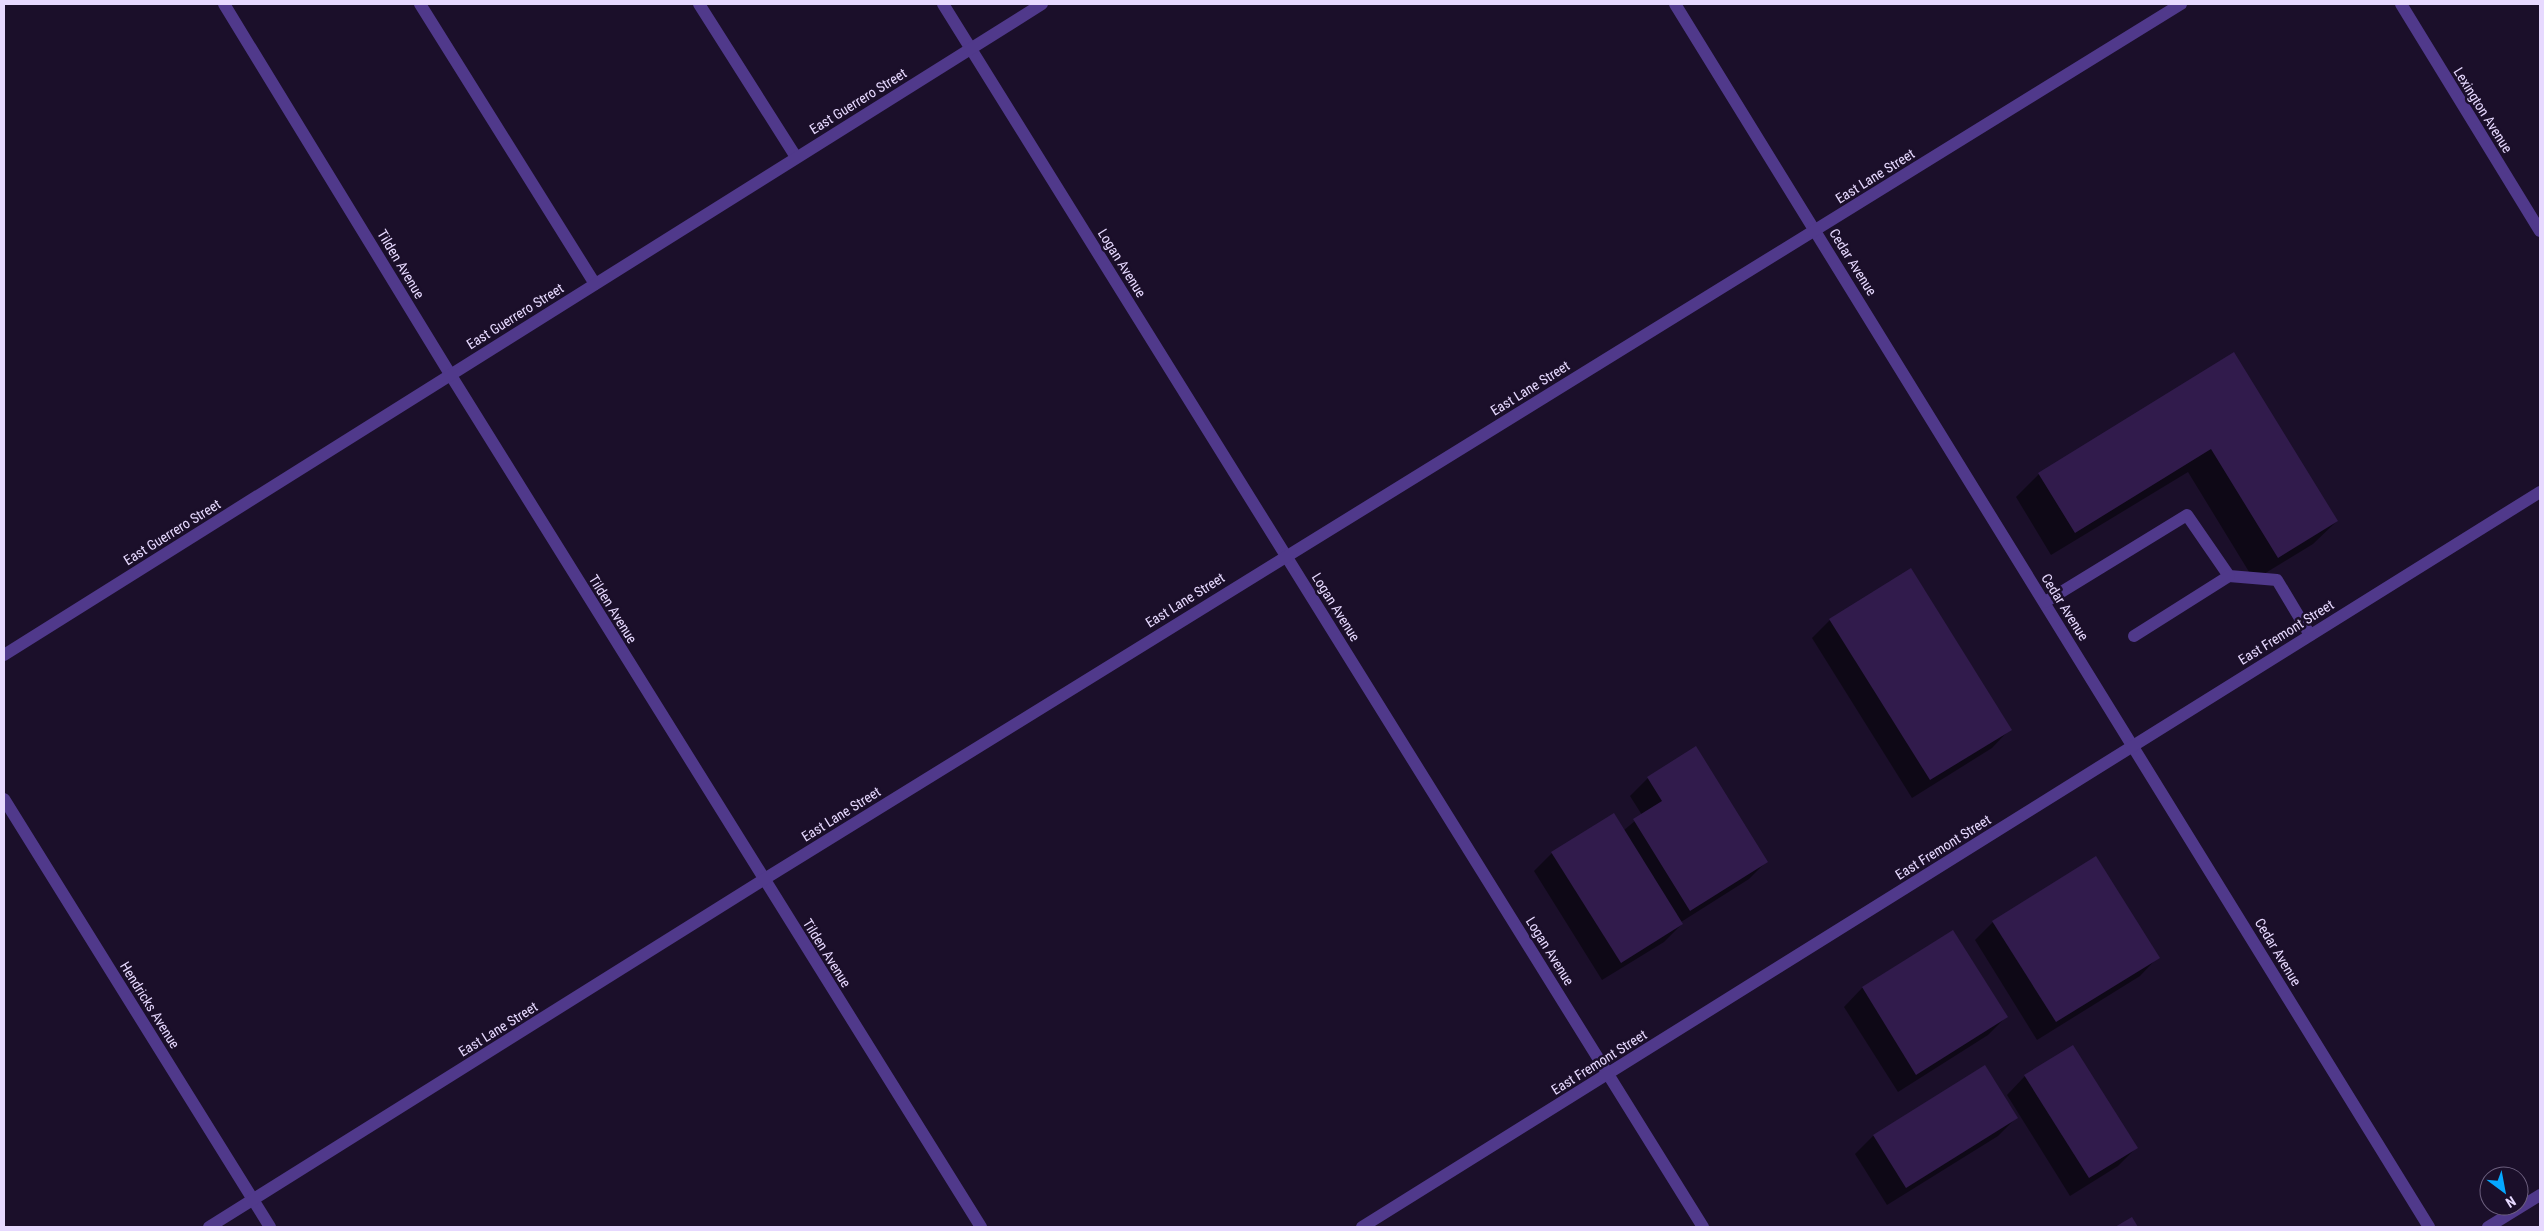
<svg xmlns="http://www.w3.org/2000/svg" width="2544" height="1231" font-family="'Roboto Condensed',sans-serif">
<rect width="100%" height="100%" fill="#1b0f2a"/>
<g fill="#0007">
<path d="M2234 354 2337 521 2313 544 2254 580 2188 472 2051 555 2016 497 2039 474Z"/>
<path d="M1830 620 2010 729 1992 748 1912 798 1812 638Z"/>
<path d="M1648 778 1767 861 1749 879 1681 922 1682 924 1664 942 1602 980 1534 871 1552 853 1623 831 1642 815 1630 796Z"/>
<path d="M1993 922 2158 957 2140 976 2037 1040 1975 940Z"/>
<path d="M1953 932 2006 1017 1988 1035 1898 1092 1844 1007 1862 988Z"/>
<path d="M1984 1067 2016 1118 1998 1136 1887 1205 1855 1154 1873 1136Z"/>
<path d="M2025 1076 2136 1148 2118 1166 2070 1196 2007 1095Z"/>
</g>
<g fill="#311b4c">
<path d="M2234 352 2338 521 2278 558 2211 449 2075 533 2038 473Z"/>
<path d="M1911 568 2012 730 1930 780 1829 619Z"/>
<path d="M1696 746 1768 862 1690 911 1633 819 1662 801 1647 777Z"/>
<path d="M1614 813 1683 924 1621 963 1551 852Z"/>
<path d="M2096 856 2160 958 2056 1022 1992 921Z"/>
<path d="M1953 930 2008 1017 1916 1075 1862 987Z"/>
<path d="M2073 1045 2138 1148 2089 1178 2024 1075Z"/>
<path d="M1985 1065 2018 1118 1906 1188 1873 1135Z"/>
<path d="M2132 1217 2138 1227H2115Z"/>
</g>
<g fill="none" stroke-linecap="round" stroke-linejoin="round">
<g stroke="#50398b" stroke-width="12">
<path d="M224 4 450 374 981 1227"/>
<path d="M420 4 595 284"/>
<path d="M699 4 796 157"/>
<path d="M943 4 1703 1227"/>
<path d="M1675 4 2429 1227"/>
<path d="M2401 4 2540 231"/>
<path d="M2045 602 2187 515 2229 576 2277 580 2310 635"/>
<path d="M2134 636 2229 576"/>
<path d="M4 655 1042 4"/>
<path d="M4 799 270 1227"/>
<path d="M209 1227 763 880 2181 4"/>
<path d="M1362 1227 2540 492"/>
<path d="M2488 1227 2540 1195"/>
</g>
</g>
<g text-anchor="middle" stroke-width="5" stroke-linejoin="round" paint-order="stroke">
<g font-size="14" fill="#e7d9ff" stroke="#1b0f2a">
<text transform="translate(858 101) rotate(-32)" y="5">East Guerrero Street</text>
<text transform="translate(2483 110) rotate(58)" y="5">Lexington Avenue</text>
<text transform="translate(1875 176) rotate(-32)" y="5">East Lane Street</text>
<text transform="translate(1853 262) rotate(58)" y="5">Cedar Avenue</text>
<text transform="translate(1122 263) rotate(58)" y="5">Logan Avenue</text>
<text transform="translate(401 264) rotate(59)" y="5">Tilden Avenue</text>
<text transform="translate(515 316) rotate(-32)" y="5">East Guerrero Street</text>
<text transform="translate(1530 388) rotate(-32)" y="5">East Lane Street</text>
<text transform="translate(172 532) rotate(-32)" y="5">East Guerrero Street</text>
<text transform="translate(1185 600) rotate(-32)" y="5">East Lane Street</text>
<text transform="translate(1336 607) rotate(58)" y="5">Logan Avenue</text>
<text transform="translate(2065 607) rotate(58)" y="5">Cedar Avenue</text>
<text transform="translate(613 609) rotate(58)" y="5">Tilden Avenue</text>
<text transform="translate(2286 632) rotate(-32)" y="5">East Fremont Street</text>
<text transform="translate(841 814) rotate(-32)" y="5">East Lane Street</text>
<text transform="translate(1943 847) rotate(-32)" y="5">East Fremont Street</text>
<text transform="translate(1550 951) rotate(58)" y="5">Logan Avenue</text>
<text transform="translate(2278 952) rotate(59)" y="5">Cedar Avenue</text>
<text transform="translate(827 953) rotate(58)" y="5">Tilden Avenue</text>
<text transform="translate(150 1005) rotate(58)" y="5">Hendricks Avenue</text>
<text transform="translate(498 1029) rotate(-32)" y="5">East Lane Street</text>
<text transform="translate(1599 1062) rotate(-32)" y="5">East Fremont Street</text>
</g>
</g>
<rect width="2544" height="1231" fill="none" stroke="#e7d9ff" stroke-width="10"/>
<g transform="translate(2504 1191) rotate(148)"><circle r="24" fill="#1b0f2a" stroke="#6d607f"/>
<path d="M0-4L9 19L0 12L-9 19Z" fill="#05a8ff"/>
<text y="-8" font-size="14" font-weight="bold" text-anchor="middle" fill="#e7d9ff">N</text>
</g>
</svg>
